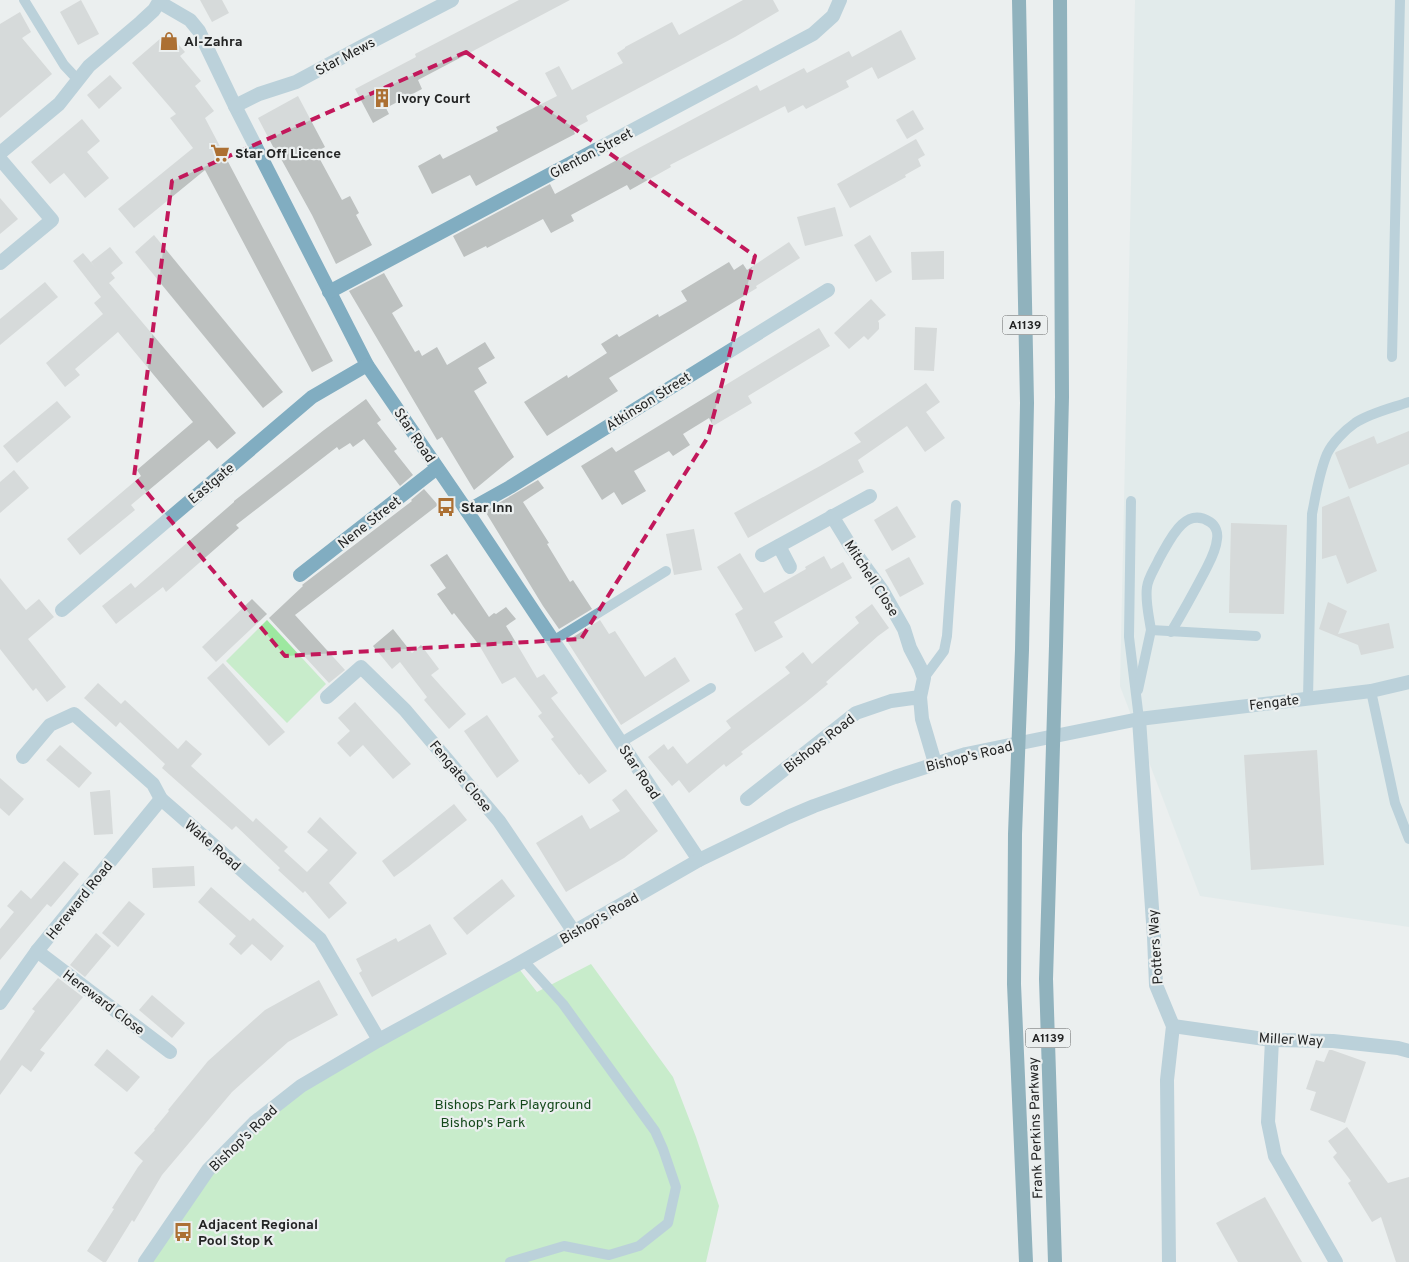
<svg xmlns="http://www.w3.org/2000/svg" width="1409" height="1262" font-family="Overpass,sans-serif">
<rect width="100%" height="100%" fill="#ebefef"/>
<path fill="#d8e6e6" d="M1135 0H1409V927L1200 896 1120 686Z"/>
<g fill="#9de8a0">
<path d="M267 620 326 684 287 723 226 661Z"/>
<path d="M591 964 673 1077 696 1137 719 1206 706 1262H145L219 1159 289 1096 516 965 537 992Z"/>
</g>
<g fill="#bdc1c0">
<path d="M81 0 99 34 78 45 60 12Z"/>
<path d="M200 0H222L229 13 212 22Z"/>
<path d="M519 0H570L418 80 422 89 386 108 389 114 373 123 355 89 416 57 415 54Z"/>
<path d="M743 0H773L779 11 735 37 586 116 588 121 573 129 575 134 491 178 476 186 470 175 432 194 418 166 440 154 443 159 498 131 496 127 557 96 545 73 559 66 572 90 623 63 617 53 625 48V47L672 22 679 35Z"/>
<path d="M20 12 31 32 22 38 52 74 0 118V24Z"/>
<path d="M901 30 916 59 878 79 872 67 846 81 849 87 806 109 803 105 788 113 785 106 670 165 671 167 630 190 627 185 571 215 574 221 551 233 543 219 487 248 486 246 464 257 453 236 550 184 555 194 635 150 757 85 760 91 804 68 807 73 849 51 852 57Z"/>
<path d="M168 32 185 52 180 56 201 81 195 86 214 111 205 118 333 361 312 372 205 170 134 228 118 209 193 148 170 118 176 114 132 63Z"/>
<path d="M110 75 122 88 99 109 87 95Z"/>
<path d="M298 96 325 147 316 152 342 200 350 196 359 213 356 215 372 245 336 264 312 215 280 157 279 158 258 118Z"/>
<path d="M913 110 924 129 907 139 896 120Z"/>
<path d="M82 119 100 141 87 152 109 178 85 198 64 173 50 184 31 162Z"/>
<path d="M916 139 925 155 918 159 921 166 905 175 906 177 850 208 837 184Z"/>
<path d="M0 198 18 219 0 234Z"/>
<path d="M835 207 843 236 805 246 797 217Z"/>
<path d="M154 235 283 392 263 408 135 252Z"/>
<path d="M870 235 892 272 876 282 854 245Z"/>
<path d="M789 242 800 258 756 286 757 288 609 378 618 391 547 436 524 402 567 375 568 378 607 353 601 344 617 334 619 337 658 314 659 317 687 301 681 291 729 262 734 270 743 264 747 270Z"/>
<path d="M110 247 123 263 111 273 115 278 109 283 236 433 217 449 209 440 131 505 135 510 80 555 67 539 141 476 137 470 193 422 118 332 75 369 80 375 65 387 46 363 103 314 94 303 101 297 73 261 83 253 96 268 91 262Z"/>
<path d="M944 251V279L912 280 911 252Z"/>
<path d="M384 273 403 306 392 313 415 352 419 350 422 356 437 347 447 365 485 342 495 358 478 368 487 383 474 391 514 457 474 490 442 437 437 440 349 291Z"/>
<path d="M45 282 58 297 0 345V319Z"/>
<path d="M871 299 886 315 878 321 879 323V329L868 340 864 336 849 349 834 333Z"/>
<path d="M915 327 937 328 934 371 914 370Z"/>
<path d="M819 328 830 346 748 396 752 403 713 426 709 418 683 434 690 445 673 456 669 451 634 471 646 491 622 505 614 492 602 500 581 466 612 447 616 452Z"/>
<path d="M926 383 940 402 926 412 945 438 925 452 907 426 858 460 864 472 748 538 734 513 820 466 861 442 854 433Z"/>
<path d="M366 399 381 420 377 423 397 449 394 451 413 475 400 486 364 439 353 447 350 443 339 450 337 447 236 525 239 528 166 592 163 587 116 624 102 606 131 583 135 588 234 502V501L324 430Z"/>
<path d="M57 401 71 417 17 463 3 446Z"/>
<path d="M1409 431V464L1349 489 1335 453 1336 452 1374 436 1377 444Z"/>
<path d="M14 470 29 488 0 513V482Z"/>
<path d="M538 480 544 488 523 502 549 543 547 544 570 582 573 580 592 609 559 629 543 606 485 511Z"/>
<path d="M424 489 438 505 295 615 345 670 329 683 269 618 303 586 302 585 412 501 411 500Z"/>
<path d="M1349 496 1377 571 1347 584 1336 555 1322 559V507Z"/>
<path d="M897 506 916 537 892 551 874 520Z"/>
<path d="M1231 523 1287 525 1284 614 1229 613Z"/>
<path d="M694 529 702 570 674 575 666 534Z"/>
<path d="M740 553 764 593 806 569 805 567 824 556 831 569 843 562 852 578 774 622 783 637 755 652 735 614 743 609 717 567Z"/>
<path d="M447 554 489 617 494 613 496 614 506 607 516 619 506 626 537 678 544 674 558 693 551 698 607 771 589 784 581 774 579 775 551 739 554 737 538 716 542 713 515 677 502 684 479 645 454 613 452 615 437 594 446 588 430 565Z"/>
<path d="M909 557 924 584 900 597 885 570Z"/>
<path d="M0 578 26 610 39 599 54 617 28 639 66 687 47 702 36 688 33 691 0 649Z"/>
<path d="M252 599 267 614 216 662 202 647Z"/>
<path d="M1328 602 1347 611 1338 634 1389 623 1394 648 1361 655 1358 645 1319 629Z"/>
<path d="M872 604 889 628 878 636 826 682 828 684 805 703 741 752 743 754 726 767 724 764 689 793 679 780 672 786 648 757 664 744 668 750 673 746 687 764 731 728 726 721 790 673 785 667 803 652 812 664 859 623 855 617Z"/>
<path d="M600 620 609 634 615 631 645 677 675 657 690 681 621 725 567 641Z"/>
<path d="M393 629 412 653 421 645 439 669 431 675 466 714 449 729 424 700 427 697 400 662 392 669 373 646Z"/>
<path d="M223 663 285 732 269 746 207 678Z"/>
<path d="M98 683 121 704 125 700 178 749 186 740 202 754 191 766 253 822 256 818 288 847 284 851 307 872 328 850 307 832 320 817 357 853 329 883 347 903 329 919 305 891 303 893 278 870 280 868 236 826 232 830 162 768 165 764 120 722 116 727 84 698Z"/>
<path d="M355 702 411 764 393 779 363 745 350 757 337 743 350 731 338 718Z"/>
<path d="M487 715 519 761 497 778 464 731Z"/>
<path d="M60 745 92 773 79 788 46 760Z"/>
<path d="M1317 750 1324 865 1251 870 1244 755Z"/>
<path d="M0 778 24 799 9 816 0 808Z"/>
<path d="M626 789 658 831 624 858 566 892 536 843 582 815 590 829 620 811 612 800Z"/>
<path d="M110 790 113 834 94 835 90 792Z"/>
<path d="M454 804 467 820 408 867 394 877 382 861Z"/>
<path d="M64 861 79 874 51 907 47 904 0 960V929L14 912 7 906 21 890 31 899Z"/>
<path d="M194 866 195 886 153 888 152 868Z"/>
<path d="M502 879 515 896 467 935 453 918Z"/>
<path d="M211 887 250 921 253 918 284 946 271 961 252 944 241 955 229 944 236 936 198 902Z"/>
<path d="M129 901 145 914 118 947 102 933Z"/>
<path d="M430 924 447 954 372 997 359 973 362 971 356 959 396 938 398 942Z"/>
<path d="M96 933 111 946 85 977 70 965Z"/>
<path d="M58 978 83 997 40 1050 45 1053 31 1072 22 1065 0 1095V1061L35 1011 32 1009Z"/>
<path d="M319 980 338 1015 288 1042 232 1092 162 1175 134 1222 132 1220 106 1262H103L87 1251 114 1209 112 1208 138 1167 143 1161 134 1153 155 1130 154 1129 169 1111 168 1110 208 1061 265 1010Z"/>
<path d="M152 995 185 1023 172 1038 139 1010Z"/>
<path d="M107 1049 140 1077 127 1092 94 1065Z"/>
<path d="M1329 1050H1332L1366 1062 1345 1123 1310 1110 1316 1092 1306 1089 1316 1060 1324 1062Z"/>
<path d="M1347 1127 1388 1183 1409 1177V1262H1396L1381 1217 1372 1222 1348 1183 1351 1181 1333 1157 1337 1153 1328 1141Z"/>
<path d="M1265 1197 1302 1262H1238L1216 1223Z"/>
</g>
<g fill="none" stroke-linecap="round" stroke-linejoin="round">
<g stroke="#81adc1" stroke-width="10">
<path d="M24 0 64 65 78 80"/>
<path d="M1392 357 1400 0"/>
<path d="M1131 501 1129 637 1139 719"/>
<path d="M1151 630C1149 616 1145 601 1147 587 1148 578 1155 568 1159 559 1169 542 1184 505 1210 522 1216 526 1218 533 1217 539 1216 551 1210 561 1205 571 1194 592 1183 612 1171 632"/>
<path d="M553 641 666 571"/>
<path d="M924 678 944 651 947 636 956 505"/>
<path d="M1138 690 1151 630 1256 636"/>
<path d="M1371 691 1395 803 1409 839"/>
<path d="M1308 698 1312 514C1316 494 1319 473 1327 454 1332 443 1345 430 1355 423 1370 413 1392 408 1409 402"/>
<path d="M620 743 711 688"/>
<path d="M510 1262 564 1246 609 1255 639 1246 668 1223 676 1187 663 1149 655 1131 563 1004 524 961"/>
</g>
<g stroke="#81adc1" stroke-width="14">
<path d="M159 2 190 20 199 31 235 106 367 365 467 511 699 860"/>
<path d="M235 106 259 94 296 82 363 46 452 0"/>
<path d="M0 153 59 104 89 66 141 22 154 10 160 0"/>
<path d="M0 159 52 220 0 263"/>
<path d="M329 292 813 34 833 16 840 0"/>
<path d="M467 511 510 487 828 290"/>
<path d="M832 516 851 547 882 590 904 629 910 648 920 667 924 678 920 697"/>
<path d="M779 546 790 567"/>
<path d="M762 555 870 496"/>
<path d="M300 575 437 468"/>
<path d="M62 610 312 397 367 365"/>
<path d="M327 697 361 667 405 710 499 821 574 932"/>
<path d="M1139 719 1154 937 1156 985 1173 1026 1167 1080 1169 1262"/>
<path d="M23 757 50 725 74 714 153 784 161 799 176 812 320 939 379 1040"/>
<path d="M747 799 856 713 891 701 920 697 922 719 935 763"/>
<path d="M37 951 170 1052"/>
<path d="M0 1003 37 951 161 799"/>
<path d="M1173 1026 1272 1040 1333 1041 1398 1048 1409 1051"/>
<path d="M1272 1040 1268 1122 1275 1156 1336 1262"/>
</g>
<path stroke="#81adc1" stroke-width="14" d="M145 1262 208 1170 255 1122 301 1086 379 1040 516 965 699 860 788 817 814 806 895 777 966 754 1139 719 1371 691 1409 682"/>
<g stroke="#226882" stroke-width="14">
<path d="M1019 0 1027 403 1022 650 1015 834 1014 984 1026 1262"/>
<path d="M1055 1262 1046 979 1056 646 1062 397 1060 0"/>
</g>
</g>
<path d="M0 0H1409V1262H0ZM466 52 755 256 708 437 581 639 285 656 134 477 172 181Z" fill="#ebefef" fill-opacity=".55" fill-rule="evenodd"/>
<path fill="none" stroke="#c2185b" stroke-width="4" stroke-dasharray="10 6" stroke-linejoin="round" d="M466 52 755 256 708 437 581 639 285 656 134 477 172 181Z"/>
<defs>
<g id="shop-bare" transform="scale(1.5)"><path d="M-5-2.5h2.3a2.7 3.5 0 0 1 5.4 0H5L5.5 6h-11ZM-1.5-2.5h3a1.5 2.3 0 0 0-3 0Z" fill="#ac7033" stroke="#ebefef" stroke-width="2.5" paint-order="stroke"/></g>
<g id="building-bare" transform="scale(1.5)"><path d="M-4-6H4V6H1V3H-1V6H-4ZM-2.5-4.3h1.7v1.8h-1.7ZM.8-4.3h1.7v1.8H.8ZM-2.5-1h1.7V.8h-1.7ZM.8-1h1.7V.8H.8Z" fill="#ac7033" stroke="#ebefef" stroke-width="2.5" paint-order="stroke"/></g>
<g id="supermarket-bare" transform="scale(1.5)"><path d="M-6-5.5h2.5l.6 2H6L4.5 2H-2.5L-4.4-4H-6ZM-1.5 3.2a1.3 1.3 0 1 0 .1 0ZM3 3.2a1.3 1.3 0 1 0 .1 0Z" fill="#ac7033" stroke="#ebefef" stroke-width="2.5" paint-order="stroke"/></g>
<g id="bus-bare" transform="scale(1.5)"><path d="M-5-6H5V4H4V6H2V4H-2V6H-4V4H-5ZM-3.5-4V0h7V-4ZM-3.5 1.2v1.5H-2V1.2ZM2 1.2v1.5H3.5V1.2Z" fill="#ac7033" stroke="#ebefef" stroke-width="2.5" paint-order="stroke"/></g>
</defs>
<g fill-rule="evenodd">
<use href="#shop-bare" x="169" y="41"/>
<use href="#building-bare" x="382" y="98"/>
<use href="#supermarket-bare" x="220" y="153"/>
<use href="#bus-bare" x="446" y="507"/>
<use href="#bus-bare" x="183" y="1232"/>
</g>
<g text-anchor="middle" stroke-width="4.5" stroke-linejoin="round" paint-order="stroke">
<g fill="#ebefef" stroke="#5f6161" stroke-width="1">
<rect x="1002.5" y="315.5" width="45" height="19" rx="4"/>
<rect x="1025.5" y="1028.5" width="45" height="19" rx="4"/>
</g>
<g font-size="12" font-weight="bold" fill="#232424">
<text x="1025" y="329">A1139</text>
<text x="1048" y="1042">A1139</text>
</g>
<g font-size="14" font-weight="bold" fill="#232424" stroke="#ebefef" text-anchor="start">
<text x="184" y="46">Al-Zahra</text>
<text x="397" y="103">Ivory Court</text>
<text x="235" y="158">Star Off Licence</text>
<text x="461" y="512">Star Inn</text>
<text x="198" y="1229">Adjacent Regional<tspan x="198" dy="16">Pool Stop K</tspan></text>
</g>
<g font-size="14" fill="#232424" stroke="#ebefef">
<text transform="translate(345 56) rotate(-28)" y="5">Star Mews</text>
<text transform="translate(591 153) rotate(-28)" y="5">Glenton Street</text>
<text transform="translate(648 401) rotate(-32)" y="5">Atkinson Street</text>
<text transform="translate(415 435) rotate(56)" y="5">Star Road</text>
<text transform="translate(211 483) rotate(-40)" y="5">Eastgate</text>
<text transform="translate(369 522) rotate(-38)" y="5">Nene Street</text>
<text transform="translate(872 578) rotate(57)" y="5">Mitchell Close</text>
<text transform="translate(1274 702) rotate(-7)" y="5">Fengate</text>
<text transform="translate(819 743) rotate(-38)" y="5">Bishops Road</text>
<text transform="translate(969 756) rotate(-14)" y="5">Bishop's Road</text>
<text transform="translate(640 772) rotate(56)" y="5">Star Road</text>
<text transform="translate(461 776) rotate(50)" y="5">Fengate Close</text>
<text transform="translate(213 845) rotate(41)" y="5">Wake Road</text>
<text transform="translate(79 900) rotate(-51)" y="5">Hereward Road</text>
<text transform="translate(599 918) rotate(-30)" y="5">Bishop's Road</text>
<text transform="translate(1155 947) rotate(-94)" y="5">Potters Way</text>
<text transform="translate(104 1002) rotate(37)" y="5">Hereward Close</text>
<text transform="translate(1291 1039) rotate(3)" y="5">Miller Way</text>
<text transform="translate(1035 1128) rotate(-92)" y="5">Frank Perkins Parkway</text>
<text transform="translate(243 1138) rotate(-44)" y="5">Bishop's Road</text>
</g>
<g font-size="14" fill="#14481a" stroke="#ebefef">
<text x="513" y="1109">Bishops Park Playground</text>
<text x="483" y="1127">Bishop's Park</text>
</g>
</g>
</svg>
